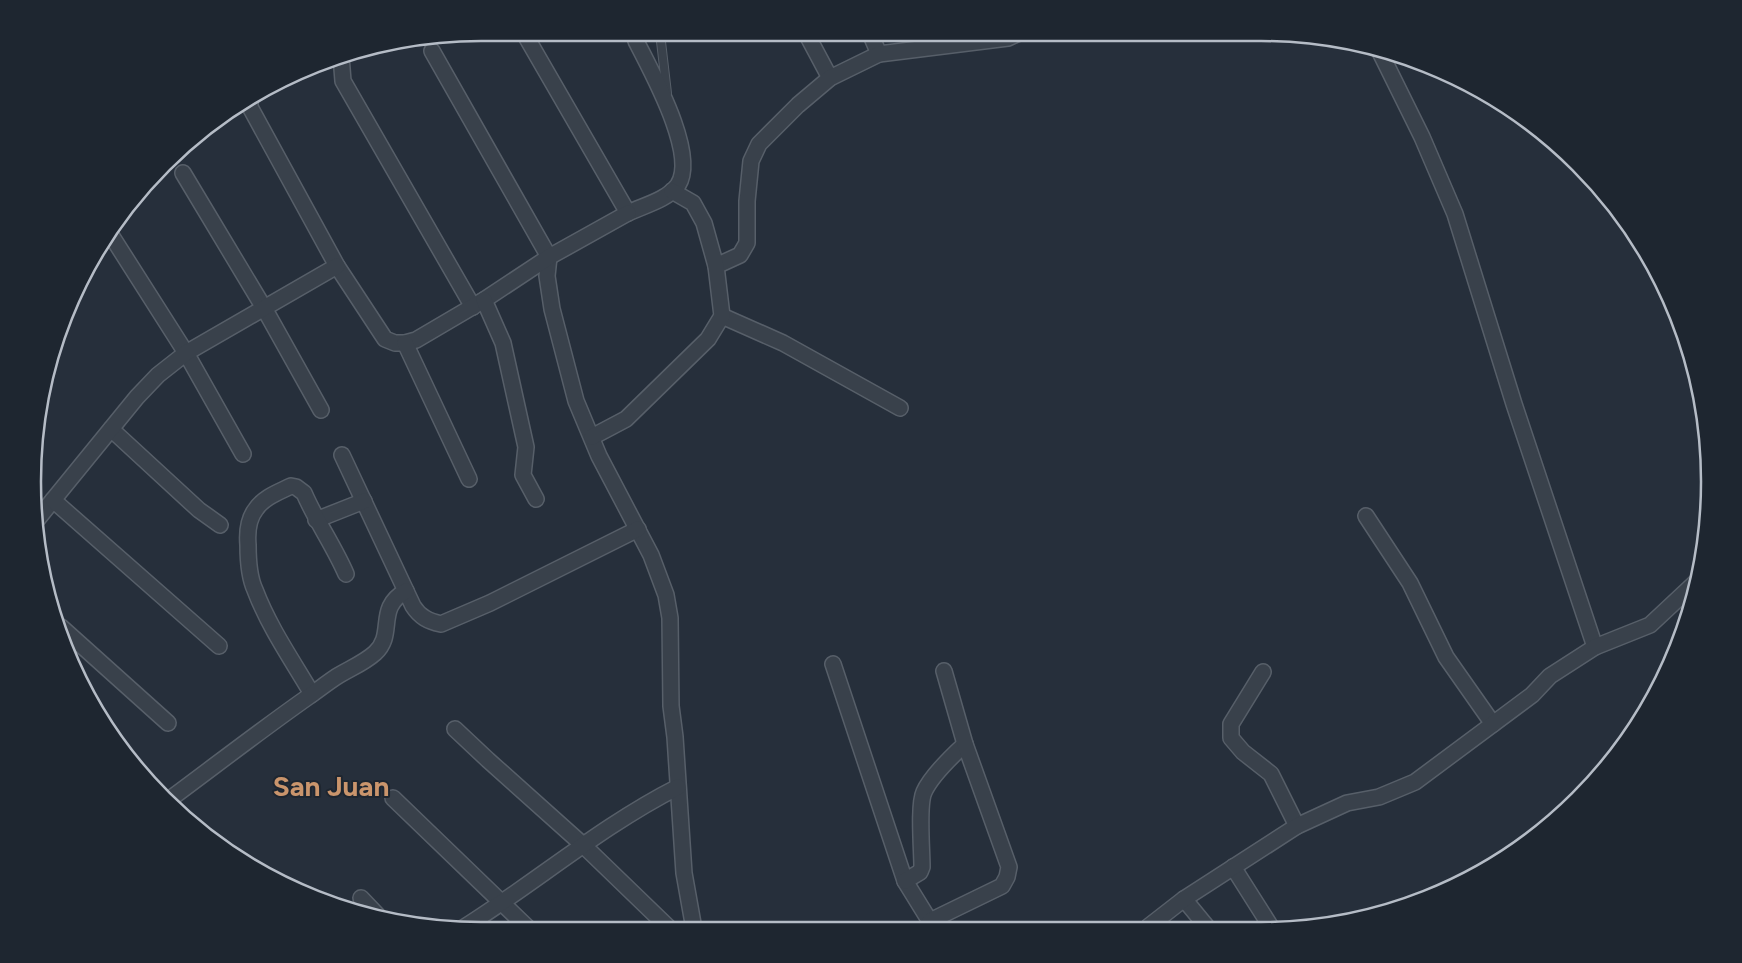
<svg xmlns="http://www.w3.org/2000/svg" width="1742" height="963" font-family="Figtree,sans-serif">
<rect width="100%" height="100%" fill="#262f3b"/>
<g fill="none" stroke-linecap="round" stroke-linejoin="round">
<g stroke="#575f69" stroke-width="10">
<path id="service" d="M660 33 667 93"/>
</g>
<g stroke="#575f69" stroke-width="18">
<g id="minor">
<path d="M524 33 628 213C645 205 667 200 678 185 698 154 651 71 636 41"/>
<path d="M806 33 830 78"/>
<path d="M870 33 879 54"/>
<path d="M1379 50 1422 137 1455 214 1514 404 1595 647"/>
<path d="M432 51 549 257 547 276 552 309 576 401 599 456 651 555 666 595 670 618 671 706 675 737 684 873 694 929"/>
<path d="M341 56 343 81 473 307"/>
<path d="M250 103V107L337 266 385 339 395 343H405L416 340 484 300 549 257 628 213"/>
<path d="M183 173 264 308 321 410"/>
<path d="M109 232 186 353 243 454"/>
<path d="M716 266 740 255 747 243V201L751 161 759 144 798 105 830 78 879 54 1008 38 1019 33"/>
<path d="M484 300 503 343 526 447 523 475 536 499"/>
<path d="M722 316 783 343 900 408"/>
<path d="M405 343 469 479"/>
<path d="M111 429 199 510 220 525"/>
<path d="M592 437 626 419 708 339 722 316 716 266 704 223 693 203 672 191"/>
<path d="M342 455 413 606C420 617 428 621 441 624L490 603 638 529"/>
<path d="M1366 516 1410 583 1446 657 1493 724"/>
<path d="M316 520 364 501"/>
<path d="M36 521 53 500"/>
<path d="M61 627 168 723"/>
<path d="M219 646 53 500 137 397 158 375 186 353 337 266"/>
<path d="M833 664 905 881 934 928"/>
<path d="M1263 672 1231 724V738L1243 752 1271 774 1297 826"/>
<path d="M312 694C292 660 269 627 255 590 249 577 248 560 248 545 247 533 248 519 256 509 264 497 279 492 291 486L296 487 304 493C316 521 334 546 346 574"/>
<path d="M455 729 488 760 583 845 670 929"/>
<path d="M393 798 529 929"/>
<path d="M170 799C216 765 261 730 308 697 318 690 327 683 336 677 349 669 364 663 375 653 396 634 375 608 406 591"/>
<path d="M1233 867 1271 927"/>
<path d="M905 881 920 872 922 867C922 850 918 805 924 792 931 776 952 756 965 744"/>
<path d="M361 898 380 918"/>
<path d="M1184 899 1207 927"/>
<path d="M930 921 1002 886 1007 877 1009 867 965 744 944 671"/>
<path d="M1148 927 1184 899 1297 826 1347 803 1379 797 1415 782 1532 695 1550 676 1595 647 1650 625 1696 582"/>
<path d="M460 930C534 884 601 826 678 787"/>
</g>
</g>
<use href="#service" stroke="#39414b" stroke-width="8"/>
<use href="#minor" stroke="#39414b" stroke-width="15"/>
</g>
<g text-anchor="middle" stroke-width="4" stroke-linejoin="round" paint-order="stroke">
<g font-size="28" font-weight="bold" fill="#ca956c" stroke="#1e2630">
<text x="331" y="796">San Juan</text>
</g>
</g>
<path d="M0 0H1742V963H0ZM481 41H1261A440 440 0 0 1 1701 481V482A440 440 0 0 1 1261 922H481A440 440 0 0 1 41 482V481A440 440 0 0 1 481 41Z" fill="#1e2630" fill-rule="evenodd"/>
<path fill="none" stroke="#b5bcc6" stroke-width="2.5" d="M481 41H1261A440 440 0 0 1 1701 481V482A440 440 0 0 1 1261 922H481A440 440 0 0 1 41 482V481A440 440 0 0 1 481 41Z"/>
</svg>
